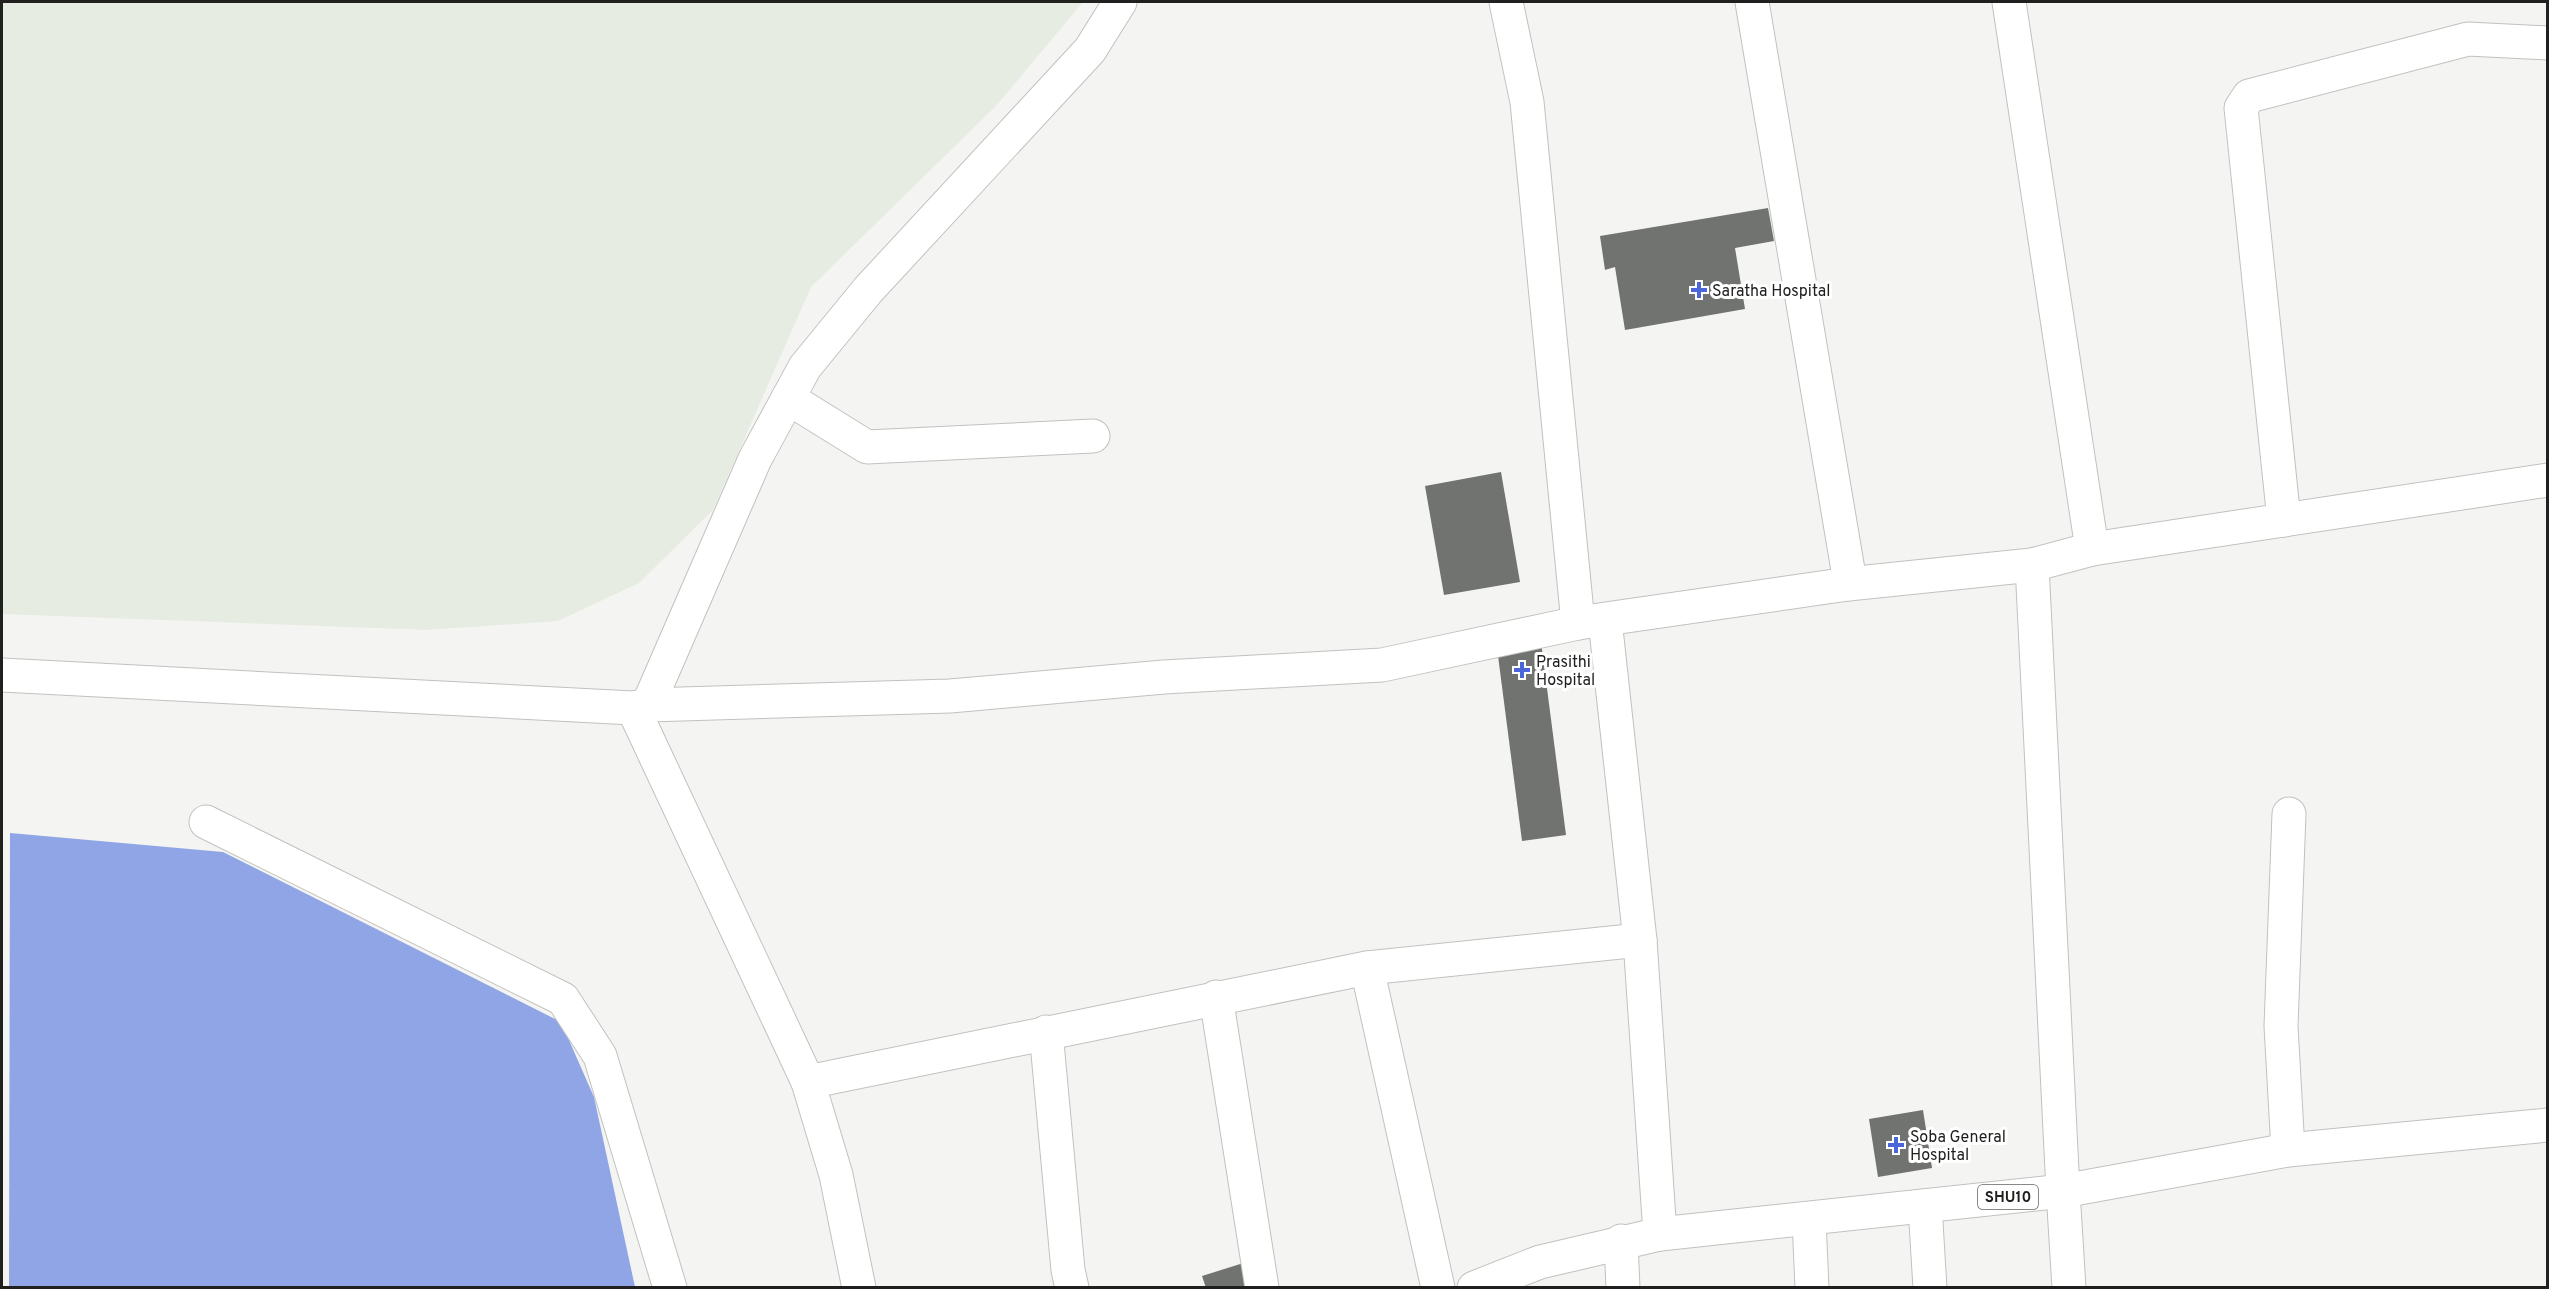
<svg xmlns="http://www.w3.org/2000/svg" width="2549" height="1289" font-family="Overpass,sans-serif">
<rect width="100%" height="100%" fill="#f4f5f2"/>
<path fill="#e7ece2" d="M2 2H1083L996 106 811 287 713 510 639 583 558 621 427 630 2 614Z"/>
<path fill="#90a5e6" d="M10 833 223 852 561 1022 594 1097 635 1287 9 1288Z"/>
<g fill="#717370">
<path d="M1768 208 1774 241 1735 248 1745 309 1625 330 1615 267 1605 270 1600 236Z"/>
<path d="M1501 472 1520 582 1444 595 1425 486Z"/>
<path d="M1541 642 1566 835 1522 841 1497 648Z"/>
<path d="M1923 1110 1932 1168 1878 1177 1869 1119Z"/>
<path d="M1253 1260 1262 1288H1206L1202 1276Z"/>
</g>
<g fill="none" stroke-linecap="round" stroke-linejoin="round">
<g stroke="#c1c2bf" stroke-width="35">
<g id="minor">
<path d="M1506 2 1527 102 1578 623"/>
<path d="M1752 2 1848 570V584"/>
<path d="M2009 2 2092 549"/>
<path d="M788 398 867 447 1093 436"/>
<path d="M2284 520 2241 108 2249 96 2468 39 2548 43"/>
<path d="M2032 565 2063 1191"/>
<path d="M1605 620 1640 940 1660 1234"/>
<path d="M648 705 755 459 805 367 868 290 1090 50 1120 2"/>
<path d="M206 822 563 999 600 1056 670 1288"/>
<path d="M1367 968 1438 1288"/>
<path d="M1216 997 1262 1288"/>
<path d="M1046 1032 1068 1270 1072 1288"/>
<path d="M808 1082 1367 968 1640 940"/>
<path d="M2288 1150 2281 1026 2289 814"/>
<path d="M1925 1206 1930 1288"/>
<path d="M1809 1219 1812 1288"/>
<path d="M1621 1241 1623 1288"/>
</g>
</g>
<g stroke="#c1c2bf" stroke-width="35">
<path id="tertiary" d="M2063 1191 2069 1288"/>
</g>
<g stroke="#c1c2bf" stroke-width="35">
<g id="secondary">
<path d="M2 675 633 708 648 705 950 696 1164 677 1382 665 1578 623 1848 584 2032 565 2092 549 2548 480"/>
<path d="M633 708 808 1082 836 1175 859 1288"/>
</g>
</g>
<g stroke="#c1c2bf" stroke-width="35">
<path id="primary" d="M1474 1288 1540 1262 1660 1234 2063 1191 2288 1150 2548 1125"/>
</g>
<use href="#minor" stroke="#fff" stroke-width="33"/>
<use href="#tertiary" stroke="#fff" stroke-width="33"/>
<use href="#secondary" stroke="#fff" stroke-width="33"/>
<use href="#primary" stroke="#fff" stroke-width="33"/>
</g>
<g fill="#4b66da" stroke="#fff" stroke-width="2">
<path d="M1696 281h6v6h6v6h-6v6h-6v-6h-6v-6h6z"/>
<path d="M1519 661h6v6h6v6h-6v6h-6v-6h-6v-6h6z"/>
<path d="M1893 1136h6v6h6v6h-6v6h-6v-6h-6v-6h6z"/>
</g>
<g text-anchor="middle" stroke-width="6" stroke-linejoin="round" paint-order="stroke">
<rect fill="#fff" stroke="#636362" stroke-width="1.5" x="1978" y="1185" width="60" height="24" rx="4.5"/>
<g font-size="15" font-weight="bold" fill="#20201f">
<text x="2008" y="1202">SHU10</text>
</g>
<g font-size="16" fill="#20201f" stroke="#fff" text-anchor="start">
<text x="1712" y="296">Saratha Hospital</text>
<text x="1536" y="667">Prasithi<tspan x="1536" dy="18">Hospital</tspan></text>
<text x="1910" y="1142">Soba General<tspan x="1910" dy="18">Hospital</tspan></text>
</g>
</g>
<rect width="2549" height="1289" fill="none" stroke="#20201f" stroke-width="6"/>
</svg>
